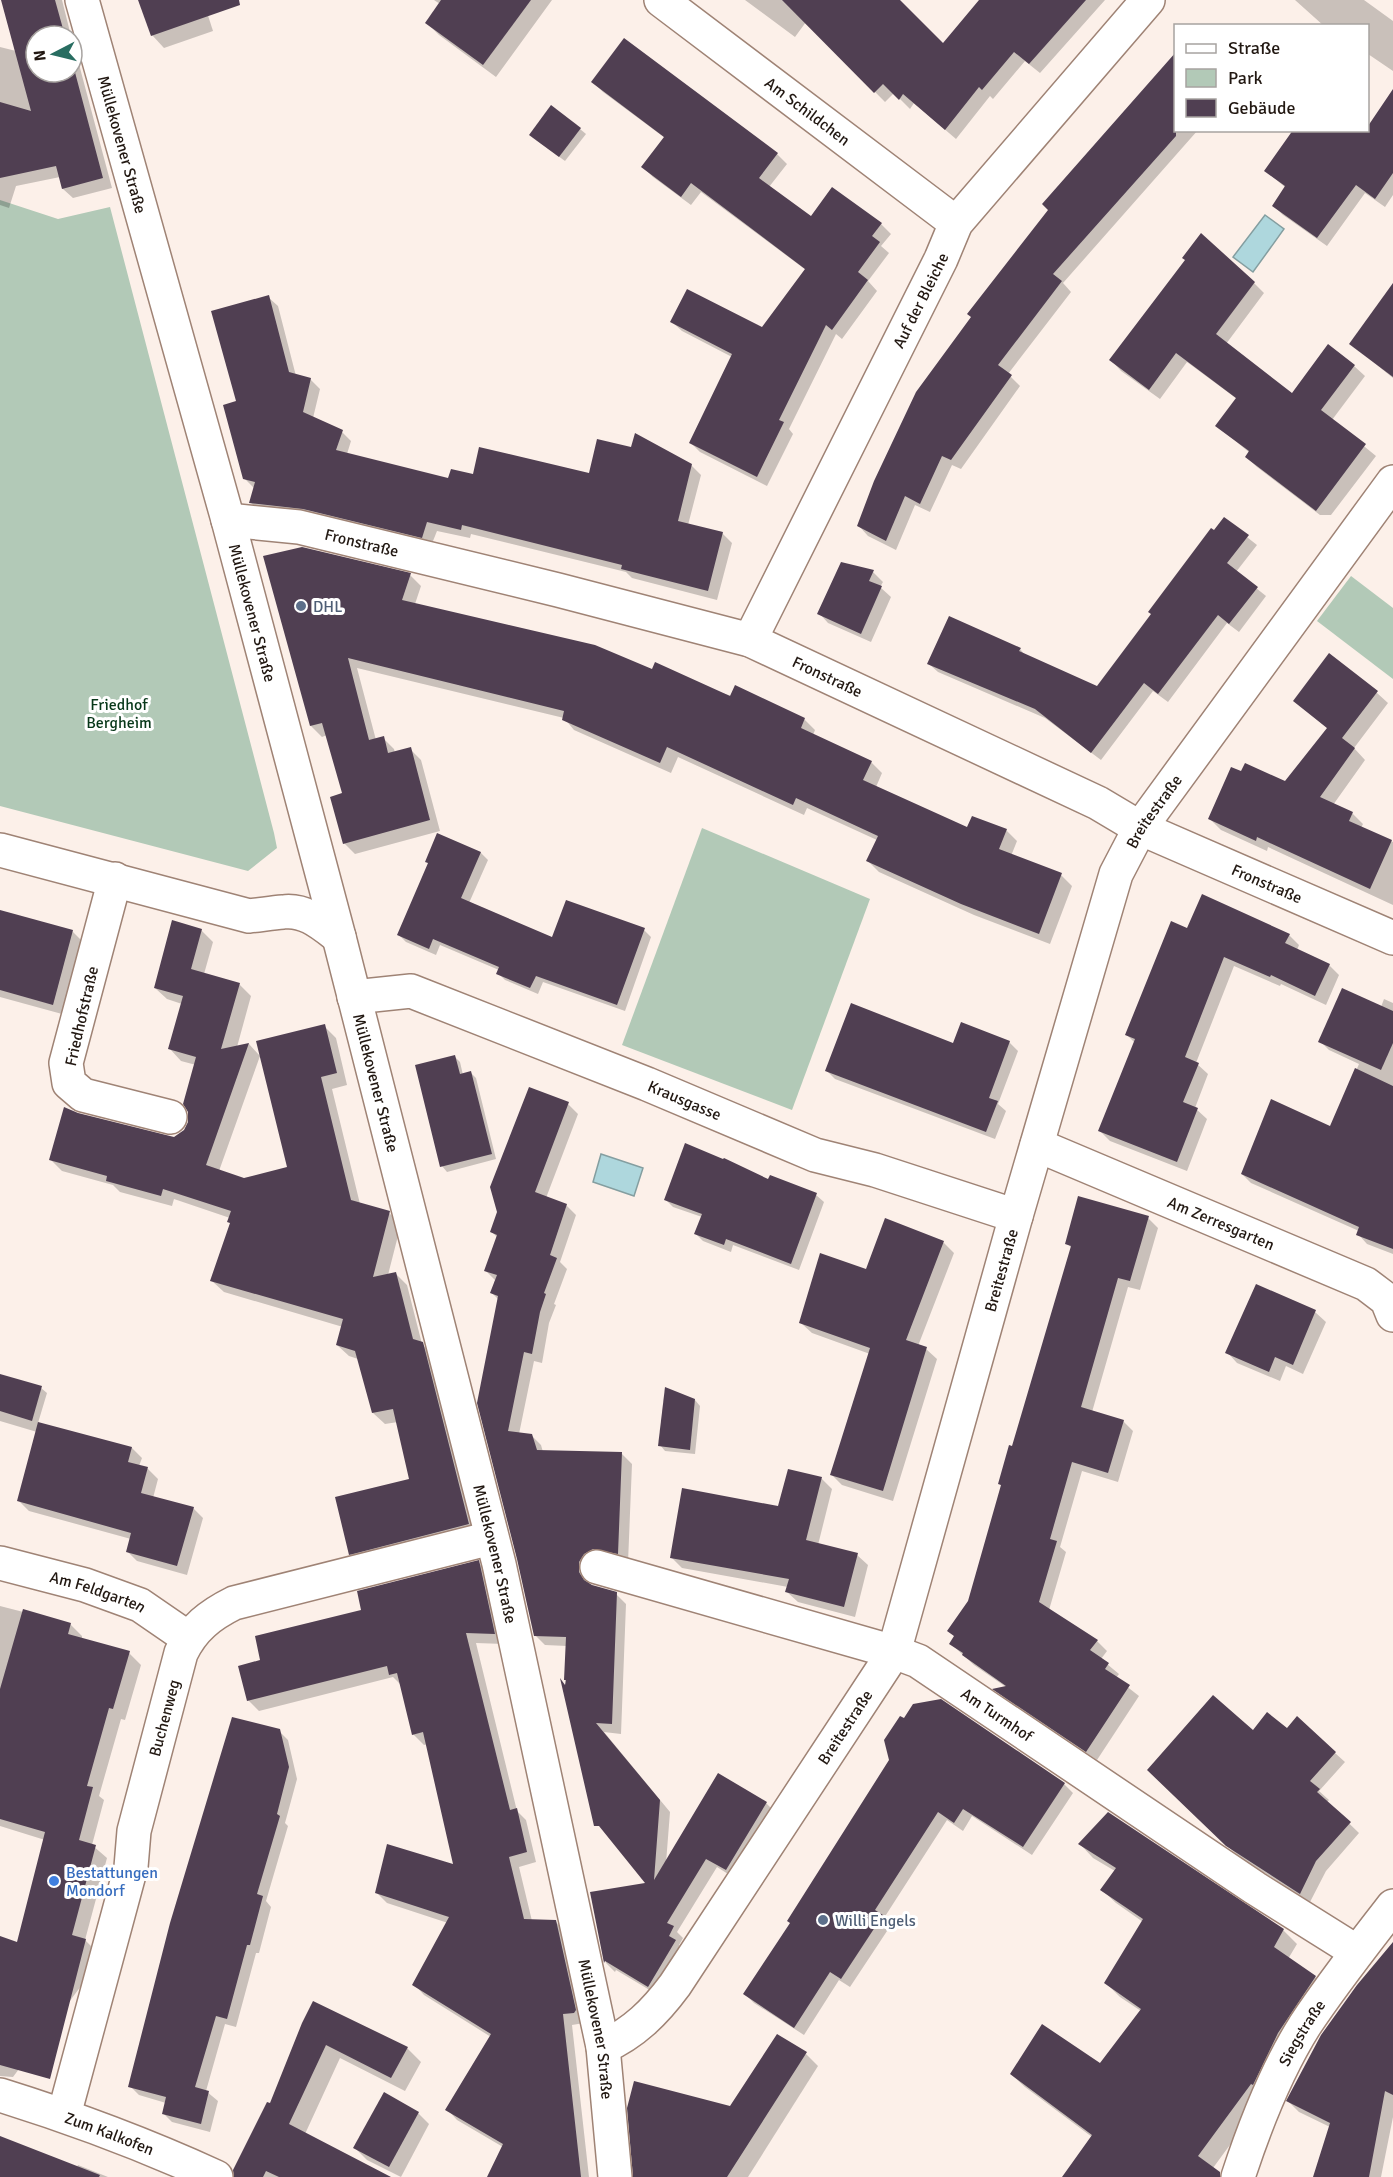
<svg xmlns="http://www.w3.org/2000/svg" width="1393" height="2177" font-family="Signika,sans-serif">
<rect width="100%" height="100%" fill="#fcf0e9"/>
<g fill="#b2c9b7">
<path d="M0 200 58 219 110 207 274 833 277 848 248 871 0 806Z"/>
<path d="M1351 576 1393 608V679L1317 621Z"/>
<path d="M702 828 870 899 792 1110 622 1045Z"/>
</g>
<g fill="#aed7dd" stroke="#849ea0" stroke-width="1.5">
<path d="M1265 215 1284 229 1253 272 1233 257Z"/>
<path d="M601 1154 643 1168 634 1196 593 1182Z"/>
</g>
<g fill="#0003">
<path d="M2 0H62L71 36H36V72H72V38L112 188 73 198 63 189 60 177 16 186 9 208 0 205V47L16 51Z"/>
<path d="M140 0H203L213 31 164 48 152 35Z"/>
<path d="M434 0H552L496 77 439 35 427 23 440 4Z"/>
<path d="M745 0H898L944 45 981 0H1105L1040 73 1025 61 993 99 990 96 956 139 914 103 910 109 894 93 885 102 806 22 795 37Z"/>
<path d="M1295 0H1364L1393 21V71L1368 54V26H1324Z"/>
<path d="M1176 54V130H1198L1063 283 1071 292 1008 374 1020 386 961 469 952 465 930 512 915 505 896 550 868 536 859 526Z"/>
<path d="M593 82 777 154 787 164 769 187 811 218 881 224 891 234 881 246 889 253 868 281 877 291 842 339 836 334 789 429 793 434 767 486 700 452 690 442 732 357 682 331 672 322 763 329 806 270 701 192 691 205 653 177 643 167 665 138 603 92Z"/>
<path d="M580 129 586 134 565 161 536 140Z"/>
<path d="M1393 151V195L1385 207 1365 193 1327 246 1283 215 1274 206 1286 188 1266 171Z"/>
<path d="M1254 283 1264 293 1226 344 1292 395 1354 366 1365 376 1332 420 1376 456 1331 515H1320L1257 467 1246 457 1250 453 1217 426 1237 399 1187 362 1160 399 1121 371 1111 360Z"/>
<path d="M268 297 278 306 296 376 310 379 320 389 313 418 342 432 351 441 347 454 450 480 474 476 590 475 691 465 701 475 688 525 722 533 732 543 717 600 632 578 626 572 471 534 470 538 437 531 431 546 260 512 251 503 254 488 244 478 238 402Z"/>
<path d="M1393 301V378L1351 344Z"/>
<path d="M1224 519 1257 545 1236 572 1266 596 1239 632 1227 623 1168 702 1153 691 1101 760 1045 718 938 672 929 664 1020 649 1025 655 1097 688Z"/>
<path d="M265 558 410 575 421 586 415 604 653 671 804 719 815 730 813 735 871 762 882 773 876 787 967 829 1006 830 1017 841 1011 856 1061 875 1072 886 1050 944 974 915 879 872 868 861 877 840 807 808 804 815 678 757 671 773 574 730 564 718 357 668 376 740 383 738 394 749 395 753 410 749 421 760 440 831 355 854 344 843V794L327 735 322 737 311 726Z"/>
<path d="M873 572 883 582 880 587 891 597 871 642 828 623 819 613Z"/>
<path d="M1329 656 1377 693 1388 703 1354 748 1365 760 1333 805 1352 813 1363 824 1361 828 1393 842V905L1268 847 1267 851 1221 830 1210 819 1286 783 1328 729 1295 701Z"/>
<path d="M438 835 481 853 488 860 469 903 553 939 644 930 651 937 625 1011 543 982 538 994 505 980 498 973 499 970 440 945 436 955 406 942 399 935 429 864Z"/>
<path d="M0 911 72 931 82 941 62 1014 0 997Z"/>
<path d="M201 930 213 942 204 974 239 984 251 996 237 1047 249 1044 260 1056 219 1171 244 1179 289 1168 324 1026 336 1038 347 1085 332 1089 360 1204 389 1213 401 1224 388 1275 396 1274 407 1285 422 1344 434 1356 480 1536 362 1566 350 1554 411 1480 398 1422 385 1424 373 1413 358 1359 349 1356 337 1345 343 1327 224 1292 212 1281 231 1224 230 1218 174 1199 172 1206 120 1192 113 1185 62 1171 50 1159 78 1115 175 1138 185 1131 189 1123 196 1065 181 1061 170 1049 182 1004 167 999 155 988Z"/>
<path d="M1188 930 1289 935 1299 945 1297 950 1329 965 1339 975 1326 1005 1281 984 1280 986 1234 966 1196 1063 1208 1074 1195 1108 1207 1119 1187 1171 1110 1141 1100 1131 1135 1043 1127 1035Z"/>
<path d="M1384 999 1393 1003V1254L1367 1244 1358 1234 1359 1231 1251 1183 1242 1174 1331 1128 1359 1064 1329 1050 1320 1041 1381 1007Z"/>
<path d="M1009 1042 1018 1051 998 1104 1006 1111 995 1139 835 1079 827 1071 954 1045Z"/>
<path d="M455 1057 460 1062 463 1075 471 1073 476 1078 496 1159 447 1172 442 1166Z"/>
<path d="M568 1104 578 1114 546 1198 566 1205 576 1215 560 1262 567 1269 554 1304 556 1305 549 1323 542 1363 534 1361 519 1434 531 1435 541 1445 543 1452 622 1454 632 1464 628 1563 588 1573 590 1586 616 1594 626 1604 621 1734 604 1732 670 1812 666 1863 766 1803 776 1813 736 1879 717 1867 677 1932 683 1938 679 1945 685 1951 658 1995 616 1970 615 1972 606 1963 592 1893 648 1884 567 1688 565 1680 567 1646 545 1645 535 1635 519 1559 479 1403 499 1300 492 1293 495 1280 485 1270 498 1238 491 1231Z"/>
<path d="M769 1181 816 1195 824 1202 799 1270 733 1245 731 1252 703 1241 696 1234 702 1217 673 1207 665 1199Z"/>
<path d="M1148 1218 1158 1228 1140 1290 1128 1287 1092 1412 1123 1421 1133 1431 1118 1482 1082 1471 1060 1547 1066 1552 1049 1610 1097 1641 1107 1651 1101 1659 1119 1674 1116 1678 1139 1696 1097 1760 1004 1698 995 1689 1006 1687 974 1665 951 1644 969 1602 1002 1487 1000 1484 1013 1448 1072 1248 1066 1243Z"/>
<path d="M886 1220 944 1243 954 1253 918 1346 926 1349 937 1359 893 1501 842 1485 832 1475 870 1354 812 1333 801 1323 866 1271Z"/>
<path d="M1256 1286 1315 1312 1326 1322 1303 1374 1286 1366 1280 1381 1237 1363 1227 1352Z"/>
<path d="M0 1376 41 1388 47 1393 38 1423 132 1448 142 1458 139 1466 148 1469 158 1479 153 1498 193 1508 203 1518 187 1575 137 1561 127 1551 131 1539 29 1511 19 1501 37 1432 0 1421Z"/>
<path d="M695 1400 700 1406 695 1454 665 1451 660 1445Z"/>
<path d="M789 1471 822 1479 832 1489 818 1545 857 1555 868 1565 855 1617 798 1602 787 1592 788 1587 682 1568 671 1557 779 1508Z"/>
<path d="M478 1562 489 1573 504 1644 476 1643 517 1811 526 1820 536 1862 519 1867 532 1921 556 1922 566 1932 584 2023 572 2025 589 2177H489L503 2147 457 2120 447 2109 491 2037 424 1995 414 1984 448 1923 387 1903 377 1893 455 1866 428 1744 424 1745 413 1734 401 1685 393 1677 259 1711 248 1700 262 1662 363 1611Z"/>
<path d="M0 1606 70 1624 82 1636V1639L129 1653 141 1665 125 1720 121 1719 99 1796 104 1800 92 1845 107 1858 85 1940 98 1953 93 1970 13 2077 0 2076V1938L18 1944 45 1840 0 1826Z"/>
<path d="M940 1700 1064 1784 1073 1793 1032 1855 972 1816 963 1831 947 1820 884 1918 891 1925 850 1987 839 1980 804 2035 754 2003 745 1994 791 1923 891 1761 904 1720Z"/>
<path d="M279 1731 288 1740 297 1779 285 1823 288 1826 266 1901 271 1907 259 1953H256L236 2027 225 2024 206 2091 218 2101 210 2132 172 2122 163 2113 166 2103 139 2095 130 2086Z"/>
<path d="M1253 1732 1335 1753 1345 1762 1319 1791 1329 1800 1327 1802 1359 1833 1326 1871 1310 1902 1237 1855 1149 1770Z"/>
<path d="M1080 1844 1283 1930 1297 1944 1288 1959 1315 1977 1329 1991 1265 2097 1213 2168 1222 2177H1064L1092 2137 1025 2087 1011 2074 1101 2066 1141 2011 1120 1997 1106 1983 1143 1922 1116 1903 1102 1890 1115 1871 1093 1858Z"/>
<path d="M1393 1944V2117L1381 2177H1315L1330 2127 1299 2112 1288 2101Z"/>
<path d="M304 2021 407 2048 421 2062 405 2091 340 2058 305 2134 380 2177H236L271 2105Z"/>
<path d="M806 2054 818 2066 748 2177H635Z"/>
<path d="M418 2113 429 2124 401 2177 367 2160 355 2148Z"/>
<path d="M78 2165 108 2177H8L77 2167Z"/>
</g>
<g fill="#503f52">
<path d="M1 0H55L65 36H36V72H72V61L103 178 62 189 56 166 0 178V102L31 111Z"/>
<path d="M138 0H239L240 5 151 36Z"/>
<path d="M441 0H531L483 65 425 23Z"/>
<path d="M782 0H900L943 43 979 0H1086L1029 64 1014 52 982 90 979 87 945 130 903 94 899 100 883 84 874 93Z"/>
<path d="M624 38 778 153 759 178 811 216 832 187 882 223 872 236 880 242 858 272 868 280 832 330 826 325 779 420 784 422 757 477 689 443 732 354 670 322 687 289 762 327 805 269 691 183 681 197 641 167 664 137 591 82Z"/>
<path d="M1176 52V136L1053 274 1062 281 998 365 1012 375 951 460 942 456 920 504 905 496 886 541 857 526 874 481 916 392 971 317 967 314 1048 210 1042 204Z"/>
<path d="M1393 89V173L1375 199 1356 185 1317 238 1272 206 1285 186 1264 171 1293 130H1368V126Z"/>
<path d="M551 105 581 128 559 157 529 135Z"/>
<path d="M1201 233 1255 282 1216 334 1292 393 1328 344 1355 365 1321 410 1366 444 1316 511 1245 457 1249 451 1215 426 1236 398 1176 353 1149 390 1109 360 1185 260 1182 258Z"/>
<path d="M1393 283V377L1349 344Z"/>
<path d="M269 295 289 372 311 378 303 412 343 430 336 450 448 478 451 469 473 474 479 447 589 473 597 439 631 447 635 433 692 464 678 521 723 532 708 591 621 569 622 565 462 525 461 530 427 522 422 538 303 509 249 503 255 482 243 479 223 405 236 401 211 311Z"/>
<path d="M1224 517 1249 535 1227 563 1258 587 1229 624 1218 615 1158 694 1144 683 1091 753 1035 709 927 664 949 616 1021 648 1019 651 1097 686 1151 614 1148 612 1211 528 1214 530Z"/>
<path d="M302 547 411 573 402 600 595 645 652 669 655 662 730 696 735 685 805 718 801 728 872 761 863 780 967 827 972 816 1007 829 999 849 1062 873 1039 934 961 904 866 861 878 836 796 798 793 805 667 747 660 763 562 720 564 711 348 658 369 740 384 736 388 753 411 747 430 820 343 844 330 797 342 793 322 723 310 726 263 556Z"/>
<path d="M841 562 874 570 869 581 882 586 861 634 817 614Z"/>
<path d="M1329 653 1378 691 1342 738 1355 748 1320 797 1353 812 1349 821 1392 840 1370 889 1257 837 1256 841 1208 819 1231 767 1241 771 1245 763 1285 781 1327 728 1293 701Z"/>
<path d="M437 833 481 852 461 898 552 937 566 900 645 928 617 1005 536 976 530 988 496 974 499 967 433 939 429 949 397 935 428 863 425 862Z"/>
<path d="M1202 894 1290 934 1285 943 1330 964 1315 996 1271 975 1270 977 1224 957 1185 1057 1199 1063 1183 1102 1198 1108 1177 1162 1098 1131 1135 1039 1125 1035 1171 921 1187 928Z"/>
<path d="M0 910 73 930 53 1005 0 990Z"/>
<path d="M172 920 202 929 191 969 240 983 221 1049 249 1043 206 1165 244 1178 287 1167 256 1041 325 1024 337 1073 321 1077 351 1200 390 1211 373 1277 396 1272 413 1339 423 1342 469 1524 349 1555 335 1497 409 1479 393 1409 372 1413 355 1351 336 1345 343 1319 210 1281 230 1223 227 1222 231 1211 163 1189 161 1196 106 1181 107 1176 49 1160 64 1107 78 1113 174 1137 184 1130 188 1122V1112L183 1104 196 1057 168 1049 183 996 154 988Z"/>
<path d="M1342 988 1393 1011V1043L1381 1070 1318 1042Z"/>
<path d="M851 1003 953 1043 961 1022 1010 1041 989 1098 998 1101 986 1132 825 1071Z"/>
<path d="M455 1055 460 1074 471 1071 492 1154 440 1167 415 1065Z"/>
<path d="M1355 1068 1393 1086V1249L1356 1235 1359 1227 1241 1174 1271 1099 1330 1126Z"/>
<path d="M529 1087 569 1102 535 1192 567 1204 550 1255 557 1258 544 1293 546 1294 540 1312 532 1354 524 1352 508 1431 532 1434 537 1450 622 1452 618 1554 593 1549 584 1554 579 1562V1572L584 1580 592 1585 617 1592 612 1724 596 1723 660 1800 654 1880 718 1773 767 1802 726 1870 706 1859 667 1923 674 1926 669 1936 676 1940 648 1987 605 1961 604 1963 590 1892 645 1883 599 1826H594L560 1678 565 1685 566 1680H564L566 1637 534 1636 517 1559 477 1403 498 1296 490 1293 497 1275 484 1271 497 1235 490 1232 497 1212 490 1187Z"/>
<path d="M685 1143 723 1159 724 1158 768 1179 770 1175 817 1193 791 1264 726 1239 724 1245 694 1234 702 1214 664 1200Z"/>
<path d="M1078 1196 1149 1216 1130 1281 1118 1278 1081 1407 1124 1420 1108 1473 1072 1462 1050 1539 1057 1541 1039 1602 1098 1640 1090 1650 1109 1663 1105 1669 1130 1685 1086 1752 992 1689 1006 1686 962 1655 963 1653 949 1644 954 1636 947 1631 968 1601 1001 1485 998 1484 1009 1445 1012 1446 1071 1246 1065 1244Z"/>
<path d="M885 1218 944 1241 906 1340 927 1347 883 1491 830 1475 870 1348 799 1323 820 1253 866 1269Z"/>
<path d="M1256 1284 1316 1310 1293 1365 1275 1357 1269 1372 1225 1353Z"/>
<path d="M0 1374 42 1386 32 1421 0 1411Z"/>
<path d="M665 1387 695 1399 690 1450 658 1446Z"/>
<path d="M38 1422 132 1447 128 1462 148 1467 141 1493 194 1507 177 1566 126 1552 131 1533 17 1501Z"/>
<path d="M788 1469 822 1477 806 1540 858 1553 844 1607 785 1592 789 1579 670 1558 682 1488 778 1506Z"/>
<path d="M479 1560 495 1634 466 1633 510 1810 517 1808 527 1852 509 1857 524 1919 556 1920 576 2010 574 2013 563 2014 581 2177H487L503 2144 445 2110 491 2034 412 1985 449 1917 375 1893 387 1844 453 1864 423 1732 412 1735 397 1673 389 1675 387 1666 247 1701 238 1666 260 1660 255 1636 361 1610 357 1591Z"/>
<path d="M23 1609 71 1623 68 1634 130 1651 113 1709 109 1708 87 1786 93 1787 79 1840 96 1845 72 1935 86 1939 50 2079 0 2065V1936L17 1942 45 1832 0 1819V1689Z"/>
<path d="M1213 1695 1253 1730 1267 1712 1287 1728 1297 1716 1336 1752 1310 1781 1320 1789 1317 1792 1351 1822 1316 1861 1300 1894 1226 1846 1147 1770Z"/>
<path d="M941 1699 1065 1783 1023 1847 963 1809 954 1823 938 1812 875 1910 883 1915 841 1979 830 1972 794 2028 743 1994 790 1923 787 1921 889 1760 884 1740 900 1716 904 1718 913 1704Z"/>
<path d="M232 1717 280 1729 289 1767 277 1814 280 1816 257 1894 263 1896 250 1945H247L227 2019 216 2016 195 2087 209 2091 201 2124 162 2114 166 2097 128 2087 170 1923Z"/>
<path d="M1108 1812 1284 1929 1274 1947 1316 1976 1278 2033 1253 2085 1251 2084 1198 2156 1220 2172V2177H1062L1092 2135 1010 2074 1042 2024 1100 2063 1141 2009 1104 1983 1143 1919 1100 1890 1116 1868 1078 1844Z"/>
<path d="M1393 1942V2095L1385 2091 1369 2177H1313L1330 2123 1286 2101 1321 2035 1357 1985Z"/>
<path d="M313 2001 408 2047 391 2078 326 2045 289 2124 391 2177H279L266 2171 263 2177H234L233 2170 267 2102 270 2103 302 2023Z"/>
<path d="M777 2034 807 2052 727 2177H633L627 2108 634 2081 730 2106Z"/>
<path d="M384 2092 419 2112 389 2167 353 2148Z"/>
<path d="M0 2136 100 2175 99 2177H0Z"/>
</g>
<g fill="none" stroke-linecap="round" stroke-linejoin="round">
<g stroke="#9f8375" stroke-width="36">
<g id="minor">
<path id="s1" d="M82 0 228 520 339 937 499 1564 603 2047 615 2177"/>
<path id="s2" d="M661 0 956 223"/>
<path id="s3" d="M228 520 299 527 558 590 750 640 1098 803 1140 828 1393 938"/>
<path id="s4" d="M750 640 941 259 956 223 1148 0"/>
<path d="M0 850 249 916C260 915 271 913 283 912 305 909 322 924 339 937"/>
<path d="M115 879 66 1063 69 1083 83 1095 170 1117"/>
<path id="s5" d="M354 997 411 991 647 1084 815 1155 875 1170 1016 1216"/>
<path id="s6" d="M1037 1145 1366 1284 1387 1300 1393 1315"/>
<path id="s7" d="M0 1563 85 1585 140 1605 188 1638"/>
<path id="s8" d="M597 1567 894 1652 918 1661 1255 1888 1357 1952"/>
<path id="s9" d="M603 2047C634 2033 655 2012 675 1985L894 1652 1016 1216 1116 874 1140 828 1393 482"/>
<path id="s10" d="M64 2115 131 1867 134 1831 181 1653C193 1628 210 1615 234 1603L491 1538"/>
<path id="s11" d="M1238 2177C1255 2125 1276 2071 1305 2025 1332 1984 1363 1945 1393 1906"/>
</g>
</g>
<g stroke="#9f8375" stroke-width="36">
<g id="tertiary">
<path id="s12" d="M0 2095C74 2118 146 2145 216 2177"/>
</g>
</g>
<use href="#minor" stroke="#fff" stroke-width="33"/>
<use href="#tertiary" stroke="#fff" stroke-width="33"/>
</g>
<g fill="#5c6f8a" stroke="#fff" stroke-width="2">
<circle cx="301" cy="606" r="6"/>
<circle cx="823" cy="1920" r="6"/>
</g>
<circle fill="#3f7fe0" stroke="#fff" stroke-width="2" cx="54" cy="1881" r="6"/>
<g text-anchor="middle" stroke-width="6" stroke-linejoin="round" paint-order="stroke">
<g font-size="16" fill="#221812" stroke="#fff">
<text dy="6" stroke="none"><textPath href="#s2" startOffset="184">Am Schildchen</textPath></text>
<text dy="6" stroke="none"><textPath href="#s1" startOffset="150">Müllekovener Straße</textPath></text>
<text dy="6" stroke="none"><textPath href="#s4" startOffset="380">Auf der Bleiche</textPath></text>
<text dy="6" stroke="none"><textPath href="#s3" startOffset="136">Fronstraße</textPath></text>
<text dy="6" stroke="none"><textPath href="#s1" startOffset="636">Müllekovener Straße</textPath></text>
<text dy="6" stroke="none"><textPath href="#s3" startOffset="622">Fronstraße</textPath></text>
<text dy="6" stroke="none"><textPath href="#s9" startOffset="1377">Breitestraße</textPath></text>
<text dy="6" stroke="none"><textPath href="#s3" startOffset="1108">Fronstraße</textPath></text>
<text transform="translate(81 1016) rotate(-77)" y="6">Friedhofstraße</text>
<text dy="6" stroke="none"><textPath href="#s1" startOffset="1122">Müllekovener Straße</textPath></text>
<text dy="6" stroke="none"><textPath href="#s5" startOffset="352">Krausgasse</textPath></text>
<text dy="6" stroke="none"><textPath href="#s6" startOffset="200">Am Zerresgarten</textPath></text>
<text dy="6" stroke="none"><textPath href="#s9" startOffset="891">Breitestraße</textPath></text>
<text dy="6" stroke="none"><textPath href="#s1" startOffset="1608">Müllekovener Straße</textPath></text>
<text dy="6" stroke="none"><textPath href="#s7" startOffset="102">Am Feldgarten</textPath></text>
<text dy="6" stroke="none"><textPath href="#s8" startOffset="430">Am Turmhof</textPath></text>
<text dy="6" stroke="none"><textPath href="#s10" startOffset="410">Buchenweg</textPath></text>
<text dy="6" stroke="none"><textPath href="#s9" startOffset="405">Breitestraße</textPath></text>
<text dy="6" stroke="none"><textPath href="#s1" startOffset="2094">Müllekovener Straße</textPath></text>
<text dy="6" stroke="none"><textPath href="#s11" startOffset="158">Siegstraße</textPath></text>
<text dy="6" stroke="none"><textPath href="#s12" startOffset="116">Zum Kalkofen</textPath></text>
</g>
<g font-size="16" fill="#4e5e75" stroke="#fff" text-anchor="start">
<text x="313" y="612">DHL</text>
<text x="835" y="1926">Willi Engels</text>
</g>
<g font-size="16" fill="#073719" stroke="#fff">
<text x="119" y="710">Friedhof<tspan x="119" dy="18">Bergheim</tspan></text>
</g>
<g font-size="16" fill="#366cbe" stroke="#fff" text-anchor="start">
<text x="66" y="1878">Bestattungen<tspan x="66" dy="18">Mondorf</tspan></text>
</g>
</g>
<rect x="1174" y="24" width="195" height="108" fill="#ffffff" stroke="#a7a3a0" stroke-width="1.5"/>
<rect x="1186" y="44" width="30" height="9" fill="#ffffff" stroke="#a7a3a0" stroke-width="1.5"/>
<text x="1228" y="54" font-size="18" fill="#221812">Straße</text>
<rect x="1186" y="69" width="30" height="18" fill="#b2c9b7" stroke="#a7a3a0" stroke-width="1.5"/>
<text x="1228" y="84" font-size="18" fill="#221812">Park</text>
<rect x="1186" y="99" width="30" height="18" fill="#503f52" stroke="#a7a3a0" stroke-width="1.5"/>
<text x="1228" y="114" font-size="18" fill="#221812">Gebäude</text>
<g transform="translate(54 54) rotate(263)"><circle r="28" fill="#ffffff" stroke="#a7a3a0" stroke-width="1.5"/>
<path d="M0-4.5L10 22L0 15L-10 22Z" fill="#286d61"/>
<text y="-9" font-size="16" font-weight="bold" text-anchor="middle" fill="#221812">N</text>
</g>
</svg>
